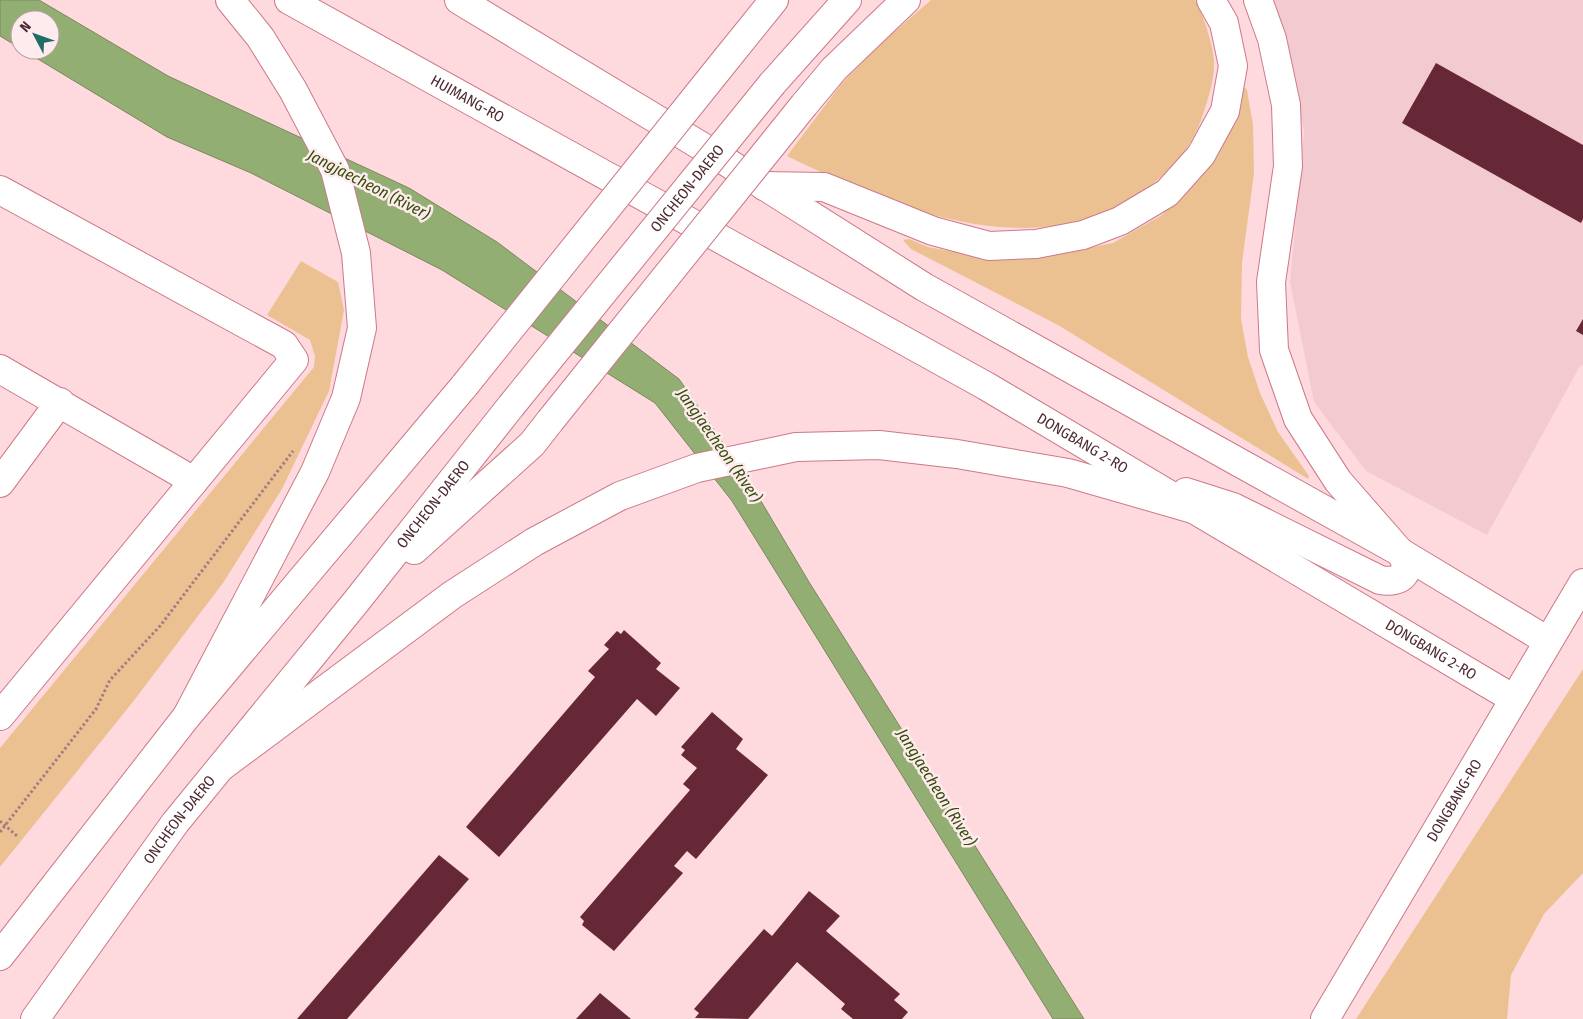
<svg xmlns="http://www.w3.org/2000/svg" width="1583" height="1019" font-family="'Fira Sans Condensed',sans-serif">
<rect width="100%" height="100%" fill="#fed9de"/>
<path fill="#f2cacf" d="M1271 0H1583V365L1580 366 1487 535 1366 471 1314 402 1290 282 1304 131Z"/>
<g fill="#ecc192">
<path d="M931 0H1195C1203 14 1213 44 1214 61 1215 80 1207 102 1201 120 1190 151 1168 174 1142 192 1134 197 1125 205 1116 209 1006 257 886 204 787 156L842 83 884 41Z"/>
<path d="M1241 84 1247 90 1253 125 1254 173 1242 263 1241 319 1248 357 1260 393 1278 432 1309 476 1308 479 1058 325 911 249 903 240 909 239 928 247 981 257 1048 256 1113 243 1162 215 1200 175 1219 150 1233 116Z"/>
<path d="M301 261 338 282 344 310 329 391 282 489 223 583 132 703 0 867V748L314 367 315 356 310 340 267 315Z"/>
<path d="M1583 669V873L1544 914 1511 975 1507 1019H1356Z"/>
</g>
<path fill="#92ae72" stroke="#7d875e" d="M0 0H39L168 76 409 188 497 242 679 379 746 476 809 582 1084 1019H1053L732 501 655 403 442 270 251 173 167 137 23 50H50V20H20V48L0 36Z"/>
<g fill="#662836">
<path d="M1436 63 1583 145V219L1581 223 1402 123Z"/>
<path d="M1583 319V335L1576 331Z"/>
<path d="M624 630 661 663 656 669 680 688 656 716 637 699 499 857 466 827 595 677 588 671 609 649 604 645 617 631 621 634Z"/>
<path d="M712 712 743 739 736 749 768 775 696 859 687 851 674 866 683 873 614 951 582 925 584 921 580 917 690 790 683 784 697 768 681 755 685 750 681 747Z"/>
<path d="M439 855 469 879 347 1019H297Z"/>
<path d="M809 891 840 916 826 931 900 994 894 1000 908 1012 902 1019H853L841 1009 845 1004 797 962 748 1019 695 1018 699 1013 694 1009 764 929 772 936Z"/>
<path d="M600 993 631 1019H576Z"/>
</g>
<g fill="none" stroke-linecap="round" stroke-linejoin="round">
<g stroke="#cc7988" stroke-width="30">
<g id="minor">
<path d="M0 190 284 345 294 360 0 716"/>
<path d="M0 369 194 481"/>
<path d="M0 483 60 402"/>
<path id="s1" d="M1325 1019 1583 583"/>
</g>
</g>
<g stroke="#cc7988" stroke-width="30">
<g id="major">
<path id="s2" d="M289 0 986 386 1514 699"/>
<path d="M459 0 711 152 924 287 1400 552 1548 641"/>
<path d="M1186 492 1233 507 1380 580C1402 584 1414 572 1400 552"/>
</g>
</g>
<g stroke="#cc7988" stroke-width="30">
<g id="highway">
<path d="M1258 0 1272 39 1286 105 1288 166 1271 282 1274 350 1298 419 1338 481 1400 552"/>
<path d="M728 57 774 0"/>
<path d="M772 84 847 0"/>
<path d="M804 105 834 69 906 0"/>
<path d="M764 186 824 187 933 231 989 246 1036 244 1083 235 1120 221 1167 193 1201 155 1225 111 1233 66 1224 23 1211 0"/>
<path d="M414 550 532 444 550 421"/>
<path d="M187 716 315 472 346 398 362 328 356 253 335 170 293 90 260 37 230 0"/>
<path d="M221 767 452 595 534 542 620 496 697 468 796 447 879 445 957 454 1068 473 1193 509"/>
<path d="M0 956 187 716 465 385"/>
<path id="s3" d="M35 1019 175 823 355 603 511 406"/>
</g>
</g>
<g stroke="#a17d83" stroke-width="3" stroke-dasharray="2.5 2.5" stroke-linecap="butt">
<path d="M0 821 17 836"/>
<path d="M0 832 96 709 110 680 160 626 293 451"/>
</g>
<use href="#minor" stroke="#fff" stroke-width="28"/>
<use href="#major" stroke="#fff" stroke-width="28"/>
<use href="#highway" stroke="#fff" stroke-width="28"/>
<g stroke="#cc7988" stroke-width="30" stroke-linecap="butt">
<g id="highway-bridge">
<path d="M465 385 728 57"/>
<path id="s4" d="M511 406 772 84"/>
<path d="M550 421 804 105"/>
</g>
</g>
<use href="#highway-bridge" stroke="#fff" stroke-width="28"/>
</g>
<g text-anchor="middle" stroke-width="5" stroke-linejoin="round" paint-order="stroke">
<g font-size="15" fill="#4d2b31" stroke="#feebee">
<text dy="5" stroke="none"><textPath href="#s2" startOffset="204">HUIMANG-RO</textPath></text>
<text dy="5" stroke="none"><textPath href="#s4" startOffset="280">ONCHEON-DAERO</textPath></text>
<text dy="5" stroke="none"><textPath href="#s2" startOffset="909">DONGBANG 2-RO</textPath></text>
<text dy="5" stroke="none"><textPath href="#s3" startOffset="651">ONCHEON-DAERO</textPath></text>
<text dy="5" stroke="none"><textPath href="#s2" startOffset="1314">DONGBANG 2-RO</textPath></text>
<text dy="5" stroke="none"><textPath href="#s1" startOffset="254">DONGBANG-RO</textPath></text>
<text dy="5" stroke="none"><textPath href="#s3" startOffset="246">ONCHEON-DAERO</textPath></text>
</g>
<g font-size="16" font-style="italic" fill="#344d09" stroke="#feebee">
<text transform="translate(369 184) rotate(27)" y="6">Jangjaecheon (River)</text>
<text transform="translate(720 445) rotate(55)" y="6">Jangjaecheon (River)</text>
<text transform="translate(937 787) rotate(58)" y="6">Jangjaecheon (River)</text>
</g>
</g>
<g transform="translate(35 35) rotate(311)"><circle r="24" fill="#feebee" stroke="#b79ea2"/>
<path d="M0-4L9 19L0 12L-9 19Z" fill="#226c68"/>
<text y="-8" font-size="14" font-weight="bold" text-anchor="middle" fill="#4d2b31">N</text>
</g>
</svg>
